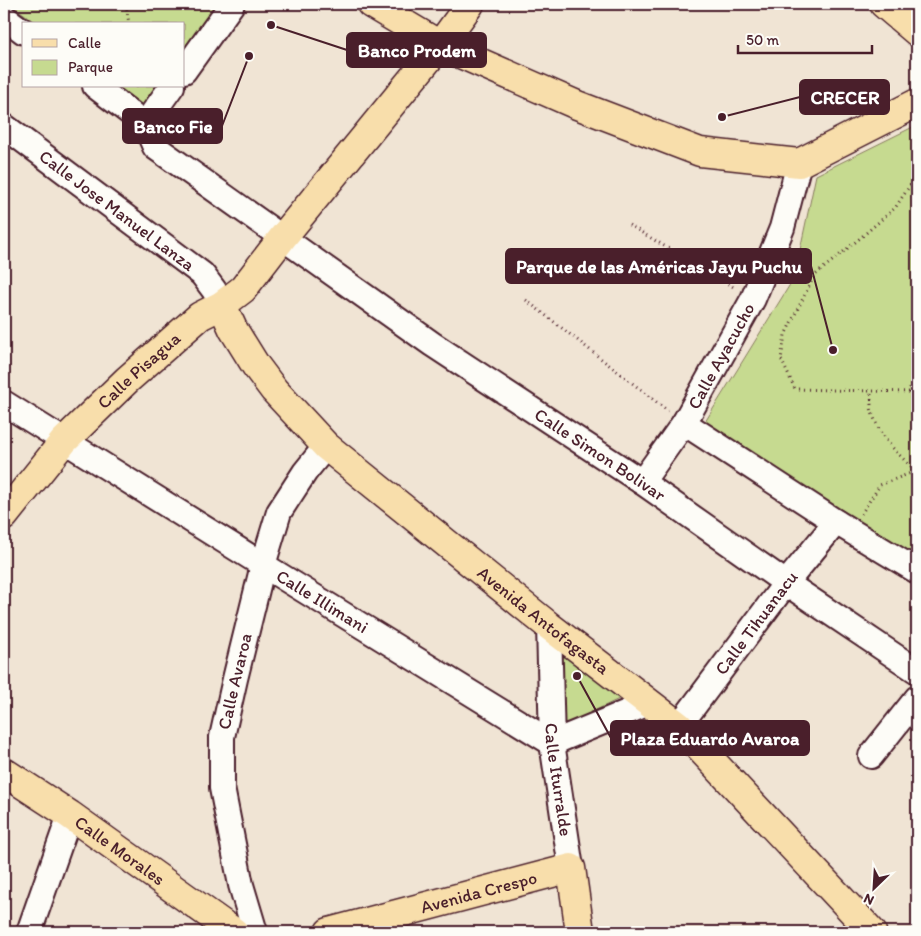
<svg xmlns="http://www.w3.org/2000/svg" width="921" height="936" font-family="Itim,sans-serif">
<rect width="100%" height="100%" fill="#f0e4d4"/>
<filter id="ink" filterUnits="userSpaceOnUse"><feTurbulence type="fractalNoise" baseFrequency=".02" numOctaves="2"/><feDisplacementMap in="SourceGraphic" scale="10" xChannelSelector="R" yChannelSelector="G"/><feConvolveMatrix kernelMatrix="1 2 1 2 8 2 1 2 1" color-interpolation-filters="sRGB"/></filter>
<g filter="url(#ink)">
<g fill="#c6da90" stroke="#887c5e">
<path d="M11 4H216L184 48V24H37Z"/>
<path d="M118 86H156L142 105Z"/>
<path d="M917 125V560L705 422 794 278 816 175Z"/>
<path d="M562 655 621 698 563 726Z"/>
</g>
<g fill="none" stroke-linecap="round" stroke-linejoin="round">
<g stroke="#4a1f2b" stroke-width="28">
<g id="minor">
<path d="M4 17 24 32"/>
<path d="M184 71 232 4"/>
<path id="s1" d="M95 86 145 124 155 147 432 344 642 482 786 583 917 671"/>
<path d="M145 124 172 86"/>
<path id="s2" d="M4 126 202 274 214 290 222 305"/>
<path id="s3" d="M4 403 263 565 552 743"/>
<path d="M684 423 836 522 917 571"/>
<path id="s4" d="M642 482 684 423 753 299 782 228 799 163"/>
<path id="s5" d="M549 626 552 743 571 868"/>
<path id="s6" d="M679 726 786 583 836 522"/>
<path d="M552 743 649 703"/>
<path d="M871 756 917 698"/>
<path d="M29 932 70 815"/>
<path id="s7" d="M255 932 241 885 222 788V737L235 679 263 565 279 512 305 472 326 446"/>
</g>
</g>
<g stroke="#4a1f2b" stroke-width="31">
<g id="major">
<path d="M371 4 440 45 577 105 700 152 799 163 917 103"/>
<path d="M884 4 917 32"/>
<path id="s8" d="M222 305 233 329 256 366 274 390 326 446 549 626 679 726 872 932"/>
<path id="s9" d="M4 516 64 441 127 380 200 316 222 305 243 289 283 237 440 45 470 4"/>
<path id="s10" d="M4 772 70 815 234 932"/>
<path id="s11" d="M329 932 571 868 580 932"/>
</g>
</g>
<g stroke="#4a1f2b" stroke-width="3" stroke-dasharray="1 4" stroke-linecap="butt">
<path d="M126 4 129 24"/>
<path d="M136 86V87"/>
<path d="M629 225 735 288"/>
<path d="M526 300 668 411"/>
<path d="M917 374C908 384 907 396 917 406"/>
<path d="M909 392 795 389 781 359 785 335 814 276 859 239 895 208 913 181 917 178"/>
<path d="M861 514 880 485 916 471C899 455 881 439 873 415 870 408 871 399 871 391"/>
</g>
<use href="#minor" stroke="#fdfcf7" stroke-width="24"/>
<use href="#major" stroke="#f8deab" stroke-width="28"/>
</g>
</g>
<g text-anchor="middle" stroke-width="4" stroke-linejoin="round" paint-order="stroke">
<g font-size="18" fill="#4a1f2b" stroke="#fdfcf7">
<text dy="6" stroke="none"><textPath href="#s2" startOffset="141">Calle Jose Manuel Lanza</textPath></text>
<text dy="6" stroke="none"><textPath href="#s4" startOffset="149">Calle Ayacucho</textPath></text>
<text dy="6" stroke="none"><textPath href="#s9" startOffset="199">Calle Pisagua</textPath></text>
<text dy="6" stroke="none"><textPath href="#s1" startOffset="629">Calle Simon Bolivar</textPath></text>
<text dy="6" stroke="none"><textPath href="#s3" startOffset="375">Calle Illimani</textPath></text>
<text dy="6" stroke="none"><textPath href="#s8" startOffset="455">Avenida Antofagasta</textPath></text>
<text dy="6" stroke="none"><textPath href="#s6" startOffset="129">Calle Tihuanacu</textPath></text>
<text dy="6" stroke="none"><textPath href="#s7" startOffset="256">Calle Avaroa</textPath></text>
<text dy="6" stroke="none"><textPath href="#s5" startOffset="154">Calle Iturralde</textPath></text>
<text dy="6" stroke="none"><textPath href="#s10" startOffset="140">Calle Morales</textPath></text>
<text dy="6" stroke="none"><textPath href="#s11" startOffset="155">Avenida Crespo</textPath></text>
</g>
</g>
<path fill="none" stroke="#4a1f2b" stroke-width="2" d="M271 25L347 50M722 117L800 97M249 56L222 126M833 350L811 266M577 676L611 738"/>
<g fill="#4a1f2b" stroke="#fdfcf7" stroke-width="2">
<circle cx="271" cy="25" r="5"/>
<circle cx="722" cy="117" r="5"/>
<circle cx="249" cy="56" r="5"/>
<circle cx="833" cy="350" r="5"/>
<circle cx="577" cy="676" r="5"/>
</g>
<g fill="#4a1f2b" stroke="#4a1f2b" stroke-width="2">
<rect x="347" y="33" width="139" height="34" rx="5"/>
<rect x="800" y="80" width="89" height="34" rx="5"/>
<rect x="123" y="109" width="99" height="34" rx="5"/>
<rect x="506" y="249" width="305" height="34" rx="5"/>
<rect x="611" y="721" width="198" height="34" rx="5"/>
</g>
<g font-size="19" text-anchor="middle" font-weight="bold" fill="#fff">
<text x="417" y="57">Banco Prodem</text>
<text x="845" y="104">CRECER</text>
<text x="173" y="133">Banco Fie</text>
<text x="659" y="273">Parque de las Américas Jayu Puchu</text>
<text x="710" y="745">Plaza Eduardo Avaroa</text>
</g>
<rect width="921" height="936" fill="none" stroke="#fdfcf7" stroke-width="20"/>
<rect x="10" y="10" width="901" height="916" fill="none" stroke="#4a1f2b" stroke-width="2" filter="url(#ink)"/>
<rect x="22" y="22" width="162" height="65" fill="#fdfcf7" stroke="#b5a4a5"/>
<rect x="32" y="39" width="25" height="8" fill="#f8deab" stroke="#b5a4a5"/>
<text x="68" y="48" font-size="15" fill="#4a1f2b">Calle</text>
<rect x="32" y="60" width="25" height="15" fill="#c6da90" stroke="#b5a4a5"/>
<text x="68" y="72" font-size="15" fill="#4a1f2b">Parque</text>
<g transform="translate(874 888) rotate(205)" stroke="#fdfcf7" stroke-width="4" paint-order="stroke">
<path d="M0-4L9 19L0 12L-9 19Z" fill="#4a1f2b"/>
<text y="-8" font-size="14" font-weight="bold" text-anchor="middle" fill="#4a1f2b">N</text>
</g>
<path d="M738 45v8h134v-8" fill="none" stroke="#4a1f2b" stroke-width="2.5"/>
<text x="746" y="45" font-size="15" fill="#4a1f2b" stroke="#fdfcf7" stroke-width="4" paint-order="stroke">50 m</text>
</svg>
